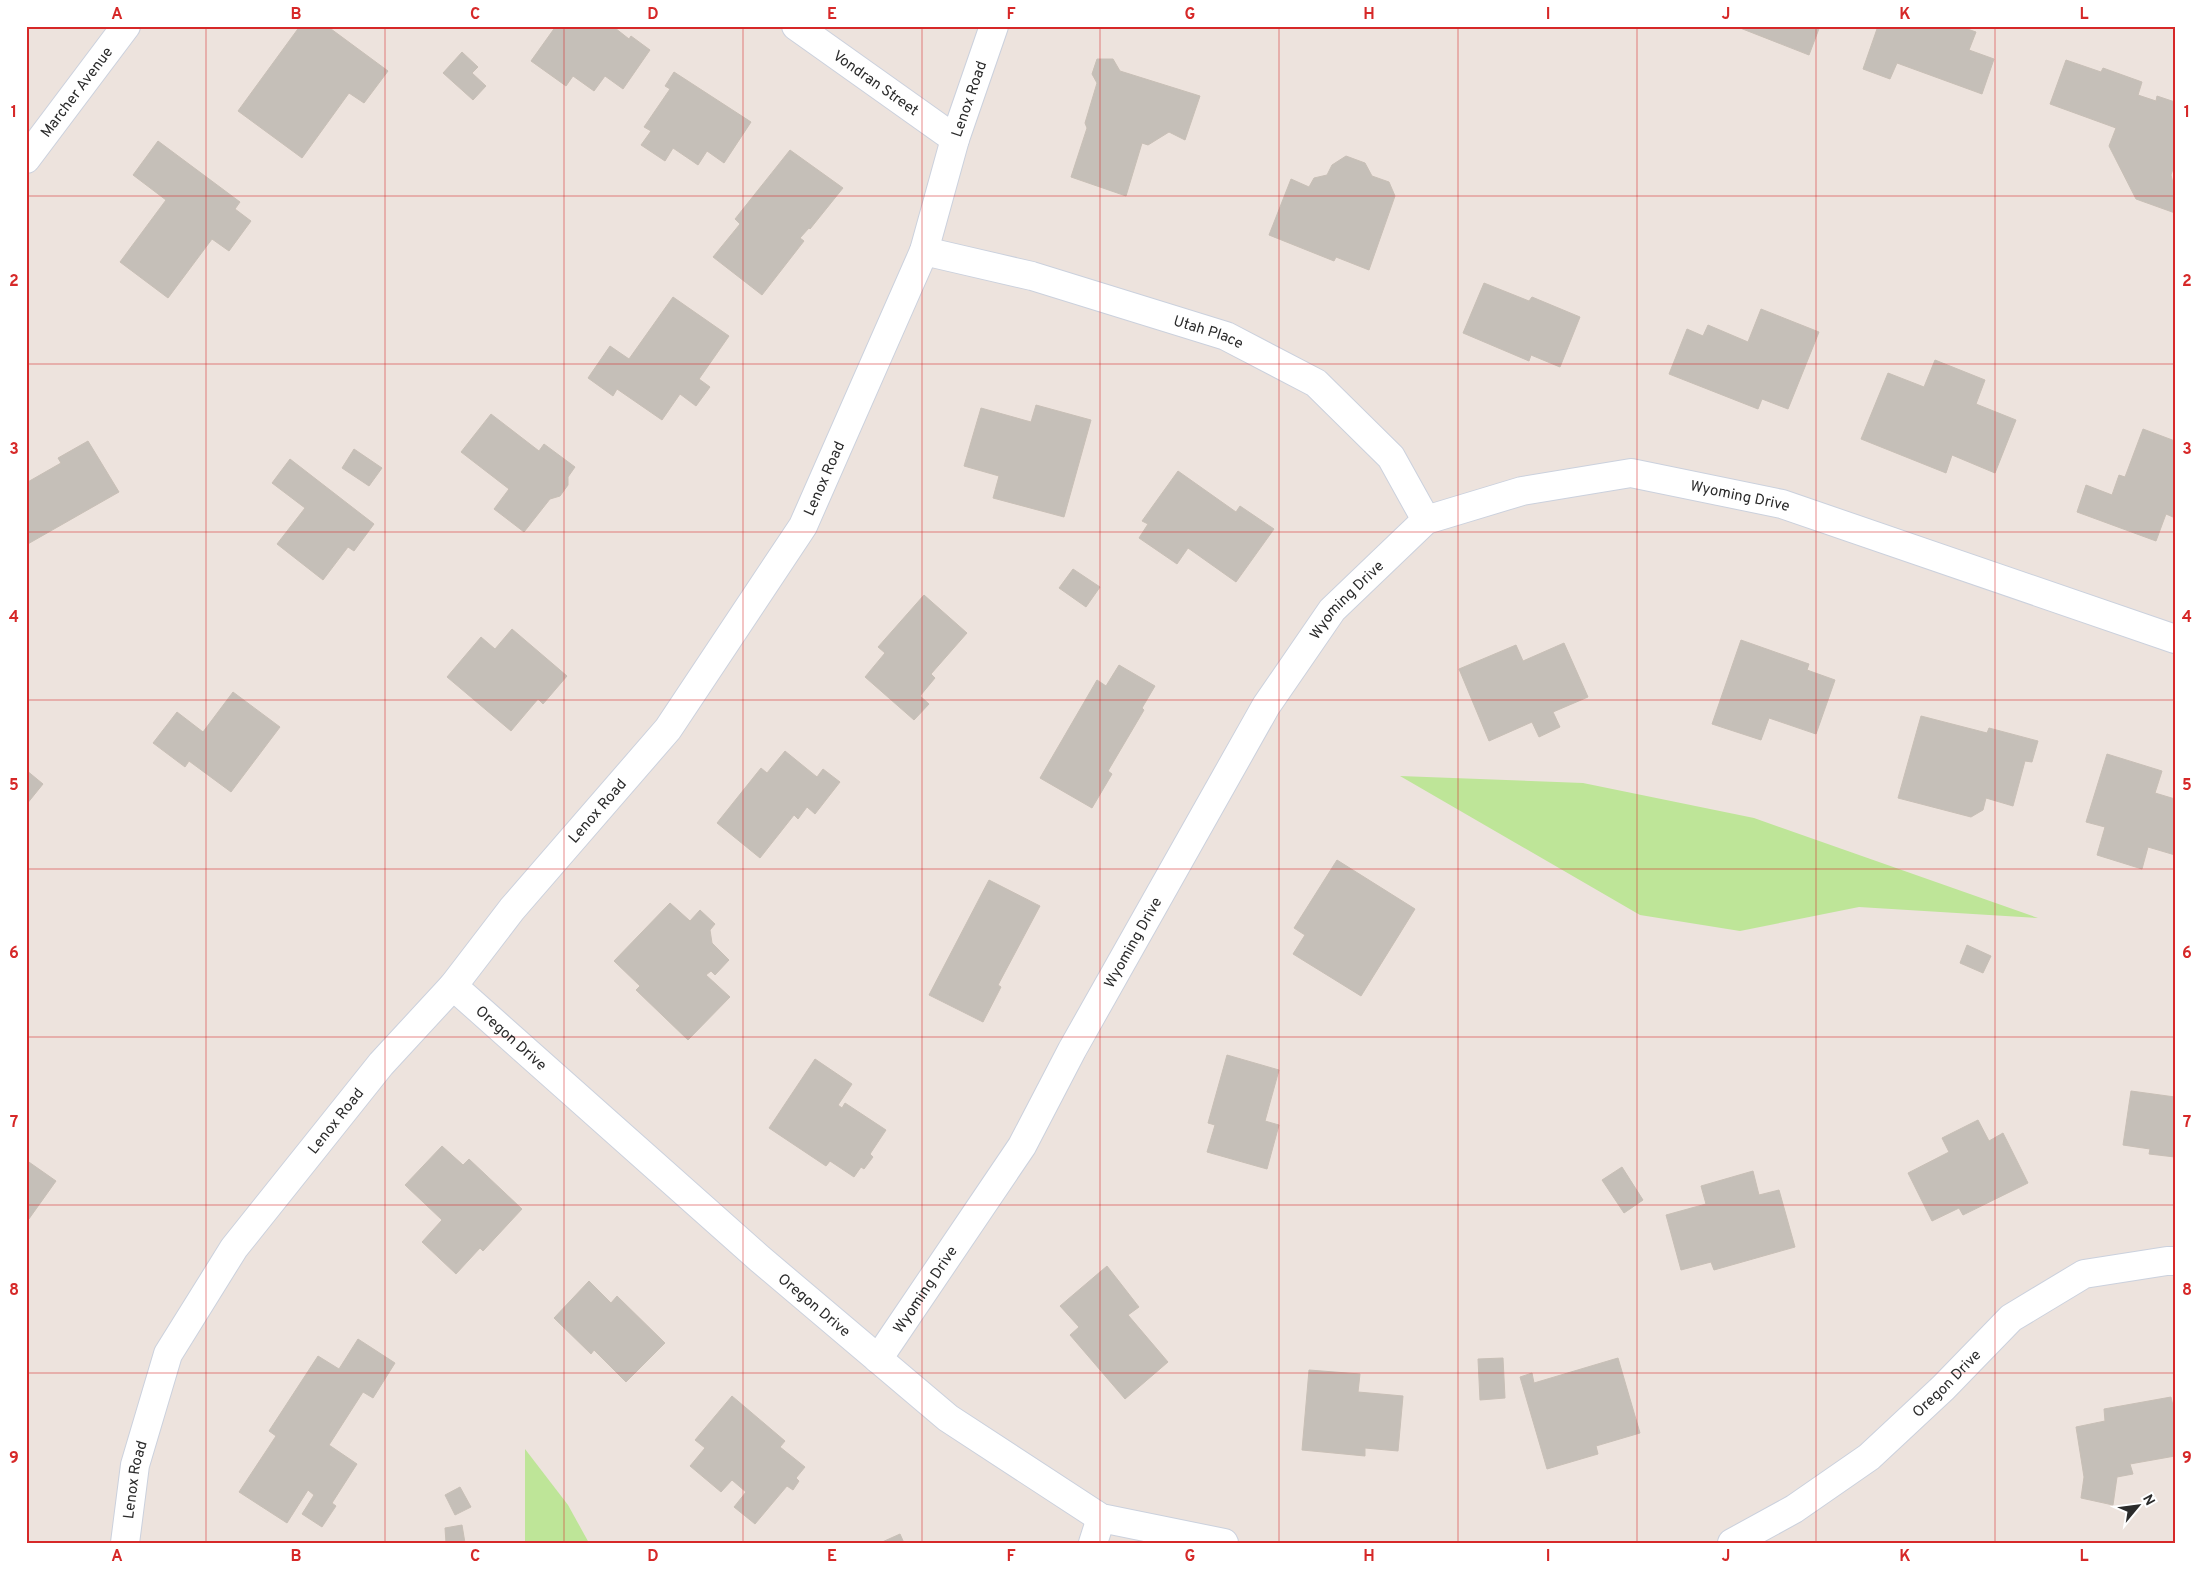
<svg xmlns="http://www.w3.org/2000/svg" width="2201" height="1569" font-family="Overpass,sans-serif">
<rect width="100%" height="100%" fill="#ede3dd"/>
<g fill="#bee598">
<path d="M1400 776 1583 783 1754 818 2038 918 1859 907 1740 931 1640 915Z"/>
<path d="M525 1449 568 1505 589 1543H525Z"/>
</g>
<g fill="#c5bfb8" stroke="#c8bfb6">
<path d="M300 26H327L388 71 364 103 349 93 302 158 238 111Z"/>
<path d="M556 26H616L615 28 629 39 631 36 650 50 623 89 605 76 594 91 573 76 566 86 531 61Z"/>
<path d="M1735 26H1820L1809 55Z"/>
<path d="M1878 26H1959L1976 32 1969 50 1994 59 1982 94 1897 63 1890 79 1863 69Z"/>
<path d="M462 52 478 67 472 73 486 86 473 100 443 73Z"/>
<path d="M1097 59H1113L1120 71 1200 96 1185 140 1169 132 1148 145 1142 143 1126 196 1071 177 1087 128 1085 123 1097 83 1092 74Z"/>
<path d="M2066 60 2101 72 2103 68 2142 82 2138 95 2156 101 2157 96 2175 102V163L2171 175 2175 191V213L2136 199 2109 146 2116 128 2050 104Z"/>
<path d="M674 72 751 122 724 163 707 151 698 165 673 148 665 161 641 145 651 131 644 127 670 89 665 86Z"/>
<path d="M158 141 240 202 235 209 251 221 229 251 212 239 168 298 120 262 166 200 133 175Z"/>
<path d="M790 150 843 188 810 229 809 228 800 238 804 241 762 295 713 257 740 224 735 219Z"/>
<path d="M1346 156 1365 163 1372 176 1389 182 1395 196 1369 270 1336 257 1334 261 1269 235 1291 179 1309 187 1314 178 1327 175 1332 165Z"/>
<path d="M1484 283 1529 301 1532 297 1580 317 1560 367 1531 355 1529 361 1463 333Z"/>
<path d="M673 297 729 336 699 379 710 387 696 406 680 394 662 420 617 389 613 396 588 378 610 346 629 359Z"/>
<path d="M1761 309 1819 332 1788 409 1762 399 1758 409 1669 374 1687 329 1703 336 1708 325 1748 342Z"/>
<path d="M1935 360 1985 380 1976 404 2016 420 1995 473 1952 455 1946 473 1861 439 1888 373 1924 387Z"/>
<path d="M1036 405 1091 420 1064 517 993 498 999 476 964 466 981 408 1031 422Z"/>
<path d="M491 414 539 451 544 444 575 467 568 477V485L560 496 550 499 524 532 494 509 509 489 461 452Z"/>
<path d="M2143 429 2175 441V513L2173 517 2166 514 2156 541 2077 512 2086 485 2112 495 2119 475 2125 477Z"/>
<path d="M88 441 119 492 26 545V483L61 463 58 458Z"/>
<path d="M354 449 382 468 369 486 342 468Z"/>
<path d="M290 459 374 524 354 551 348 547 323 580 277 544 305 508 272 483Z"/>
<path d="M1178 471 1236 512 1240 506 1274 529 1236 582 1188 548 1177 564 1139 538 1148 524 1142 521Z"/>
<path d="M1073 569 1100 587 1086 607 1059 588Z"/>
<path d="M924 595 967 633 931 674 935 678 920 696 929 704 914 720 865 677 885 653 878 647Z"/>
<path d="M512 629 567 676 543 704 538 699 511 731 447 677 481 637 495 649Z"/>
<path d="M1741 640 1809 664 1807 670 1835 680 1816 734 1769 718 1761 740 1712 724Z"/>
<path d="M1564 643 1588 697 1553 712 1560 727 1539 737 1532 722 1489 741 1459 669 1516 645 1523 661Z"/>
<path d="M1119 665 1155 686 1142 708 1144 710 1108 771 1112 774 1092 808 1040 778 1097 680 1106 686Z"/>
<path d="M233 692 280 727 231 792 189 761 185 767 153 743 177 712 203 732Z"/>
<path d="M1921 716 1987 733 1989 728 2038 741 2032 762 2025 761 2013 806 1986 798 1983 810 1971 817 1898 798Z"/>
<path d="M785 751 817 777 823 769 840 782 815 814 807 807 798 819 794 815 760 858 717 823 761 768 767 773Z"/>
<path d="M2107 754 2162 771 2155 793 2175 799V855L2148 847 2142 869 2097 855 2105 827 2086 822Z"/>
<path d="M26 770 43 784 26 805Z"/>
<path d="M1337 860 1415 909 1361 996 1293 954 1305 935 1294 928Z"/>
<path d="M989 880 1040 906 998 985 1001 987 983 1022 929 995Z"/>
<path d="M670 903 690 921 700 910 715 924 710 930 712 943 729 960 715 975 711 971 706 975 730 997 688 1040 636 990 640 986 614 961Z"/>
<path d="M1967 945 1991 956 1983 973 1960 963Z"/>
<path d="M1227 1055 1279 1070 1265 1121 1279 1125 1267 1169 1207 1152 1215 1125 1208 1123Z"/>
<path d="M815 1059 852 1084 838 1105 842 1108 845 1103 886 1130 870 1154 873 1157 864 1169 861 1167 854 1177 830 1161 826 1166 769 1128Z"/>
<path d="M2131 1091 2175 1097V1157L2149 1154 2150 1149 2123 1145Z"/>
<path d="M1978 1120 1989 1141 2003 1133 2028 1183 1963 1215 1959 1208 1932 1221 1908 1173 1949 1152 1942 1138Z"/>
<path d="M442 1146 463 1165 469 1159 522 1209 483 1251 480 1248 456 1274 422 1242 442 1220 405 1185Z"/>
<path d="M26 1160 56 1181 26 1223Z"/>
<path d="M1622 1167 1643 1200 1624 1213 1602 1180Z"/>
<path d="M1753 1171 1759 1195 1779 1190 1795 1247 1714 1270 1711 1262 1681 1270 1666 1215 1706 1204 1701 1186Z"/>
<path d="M1107 1266 1139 1307 1128 1315 1168 1362 1125 1399 1070 1335 1079 1327 1060 1306Z"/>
<path d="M589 1281 611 1303 617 1296 665 1343 626 1382 594 1350 591 1354 554 1318Z"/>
<path d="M358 1339 395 1363 373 1398 363 1392 329 1445 357 1464 332 1503 336 1506 322 1527 302 1514 314 1495 308 1490 287 1523 239 1492 276 1436 269 1431 318 1356 339 1369Z"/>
<path d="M1503 1358 1505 1398 1480 1400 1478 1359Z"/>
<path d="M1618 1358 1640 1433 1596 1446 1598 1454 1547 1469 1520 1377 1532 1373 1534 1383Z"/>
<path d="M1309 1370 1360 1374 1358 1392 1403 1396 1398 1451 1365 1448V1456L1302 1450Z"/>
<path d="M732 1396 785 1441 780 1447 805 1467 796 1478 799 1481 793 1490 787 1486 755 1524 734 1507 746 1492 732 1480 721 1492 690 1466 705 1448 695 1440Z"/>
<path d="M2171 1397 2175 1415V1456L2130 1464 2133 1474 2117 1477 2113 1505 2081 1498 2084 1477 2076 1427 2105 1421 2104 1409Z"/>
<path d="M460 1487 471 1507 455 1515 445 1495Z"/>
<path d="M462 1525 465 1543H446L445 1528Z"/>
<path d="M900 1534 904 1543H880Z"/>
</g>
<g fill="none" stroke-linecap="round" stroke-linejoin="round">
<g stroke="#cbd1dd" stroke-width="30">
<g id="street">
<path id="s1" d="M796 26 955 139"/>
<path id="s2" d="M26 159 126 26"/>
<path id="s3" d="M924 251 1032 276 1226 336 1316 383 1391 457 1426 520"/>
<path id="s4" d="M453 986 760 1259 948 1418 1101 1518 1224 1543"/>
<path id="s5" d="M878 1359 1022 1146 1072 1050 1266 706 1332 610 1426 520 1522 491 1631 473 1782 504 2175 639"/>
<path d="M1093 1543 1101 1518"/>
<path id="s6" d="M1732 1543 1794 1509 1869 1457 1943 1388 2011 1318 2084 1274 2167 1261H2175"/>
</g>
</g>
<g stroke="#cbd1dd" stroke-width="30">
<g id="secondary">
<path id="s7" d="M125 1543 135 1465 168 1354 234 1248 381 1064 453 986 512 909 668 729 803 526 924 251 955 139 994 26"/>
</g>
</g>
<use href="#street" stroke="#fff" stroke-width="28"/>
<use href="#secondary" stroke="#fff" stroke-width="28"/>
</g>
<path fill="none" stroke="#d62828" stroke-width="1" stroke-opacity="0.55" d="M206 26V1543M385 26V1543M564 26V1543M743 26V1543M922 26V1543M1100 26V1543M1279 26V1543M1458 26V1543M1637 26V1543M1816 26V1543M1995 26V1543M26 196H2175M26 364H2175M26 532H2175M26 700H2175M26 869H2175M26 1037H2175M26 1205H2175M26 1373H2175"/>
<g text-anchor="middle" stroke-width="4" stroke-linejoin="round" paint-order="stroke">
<g font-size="15" fill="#2b2b2b" stroke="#fff">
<text dy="5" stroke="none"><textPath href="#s1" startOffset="98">Vondran Street</textPath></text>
<text dy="5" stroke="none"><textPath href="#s2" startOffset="84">Marcher Avenue</textPath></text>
<text dy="5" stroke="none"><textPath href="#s7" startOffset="1699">Lenox Road</textPath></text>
<text dy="5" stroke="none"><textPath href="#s3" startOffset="296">Utah Place</textPath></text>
<text dy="5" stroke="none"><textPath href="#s7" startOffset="1292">Lenox Road</textPath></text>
<text dy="5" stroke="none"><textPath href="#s5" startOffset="1329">Wyoming Drive</textPath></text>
<text dy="5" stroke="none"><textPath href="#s5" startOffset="894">Wyoming Drive</textPath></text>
<text dy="5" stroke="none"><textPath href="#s7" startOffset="888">Lenox Road</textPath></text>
<text dy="5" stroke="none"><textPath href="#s5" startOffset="489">Wyoming Drive</textPath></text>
<text dy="5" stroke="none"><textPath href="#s4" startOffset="78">Oregon Drive</textPath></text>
<text dy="5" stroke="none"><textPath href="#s7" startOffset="482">Lenox Road</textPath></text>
<text dy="5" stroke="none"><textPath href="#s5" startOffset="84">Wyoming Drive</textPath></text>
<text dy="5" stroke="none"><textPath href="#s4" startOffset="482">Oregon Drive</textPath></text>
<text dy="5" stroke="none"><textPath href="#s6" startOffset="269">Oregon Drive</textPath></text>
<text dy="5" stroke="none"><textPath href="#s7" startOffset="64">Lenox Road</textPath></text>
</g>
</g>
<rect width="2201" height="1569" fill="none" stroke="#ffffff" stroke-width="55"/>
<g transform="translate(2138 1506) rotate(61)" stroke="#ffffff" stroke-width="4" paint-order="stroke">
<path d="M0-4L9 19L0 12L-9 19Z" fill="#2b2b2b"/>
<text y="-8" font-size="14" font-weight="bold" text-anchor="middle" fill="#2b2b2b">N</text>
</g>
<rect x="28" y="28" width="2146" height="1514" fill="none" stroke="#d62828" stroke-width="2"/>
<g font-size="16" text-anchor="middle" font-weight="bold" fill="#d62828">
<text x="117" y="19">A</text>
<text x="296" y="19">B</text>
<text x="475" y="19">C</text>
<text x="653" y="19">D</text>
<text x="832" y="19">E</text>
<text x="1011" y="19">F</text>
<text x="1190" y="19">G</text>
<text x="1369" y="19">H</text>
<text x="1548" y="19">I</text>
<text x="1726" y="19">J</text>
<text x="1905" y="19">K</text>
<text x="2084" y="19">L</text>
<text x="14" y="117">1</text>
<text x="2187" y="117">1</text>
<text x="14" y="286">2</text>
<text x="2187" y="286">2</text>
<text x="14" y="454">3</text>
<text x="2187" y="454">3</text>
<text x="14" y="622">4</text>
<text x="2187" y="622">4</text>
<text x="14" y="790">5</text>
<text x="2187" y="790">5</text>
<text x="14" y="958">6</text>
<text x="2187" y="958">6</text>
<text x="14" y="1127">7</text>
<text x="2187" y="1127">7</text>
<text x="14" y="1295">8</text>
<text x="2187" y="1295">8</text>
<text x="14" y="1463">9</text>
<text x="2187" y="1463">9</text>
<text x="117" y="1561">A</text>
<text x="296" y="1561">B</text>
<text x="475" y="1561">C</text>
<text x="653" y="1561">D</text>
<text x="832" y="1561">E</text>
<text x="1011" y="1561">F</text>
<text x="1190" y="1561">G</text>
<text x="1369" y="1561">H</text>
<text x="1548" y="1561">I</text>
<text x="1726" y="1561">J</text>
<text x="1905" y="1561">K</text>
<text x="2084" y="1561">L</text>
</g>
</svg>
